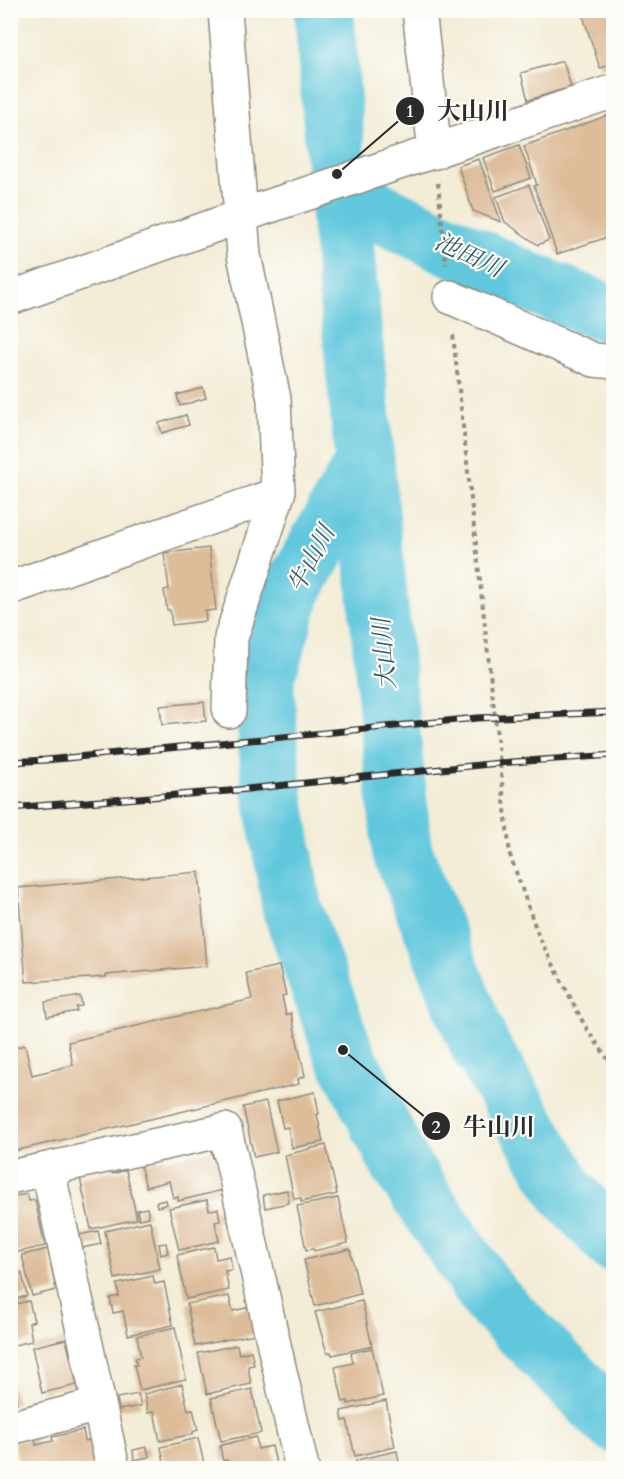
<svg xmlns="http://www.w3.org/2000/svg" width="624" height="1479" font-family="Cardo,'Noto Serif JP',serif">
<rect width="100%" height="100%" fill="#fdfcf7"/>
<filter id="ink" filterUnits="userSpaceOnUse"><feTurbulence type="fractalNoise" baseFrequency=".0167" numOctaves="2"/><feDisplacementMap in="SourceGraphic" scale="12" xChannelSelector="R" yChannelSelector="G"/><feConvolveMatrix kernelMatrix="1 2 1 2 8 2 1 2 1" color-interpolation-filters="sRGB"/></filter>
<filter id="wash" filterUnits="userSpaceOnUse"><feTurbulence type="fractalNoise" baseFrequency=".008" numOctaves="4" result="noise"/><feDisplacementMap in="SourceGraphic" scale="24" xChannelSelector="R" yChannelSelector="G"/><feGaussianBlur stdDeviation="1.35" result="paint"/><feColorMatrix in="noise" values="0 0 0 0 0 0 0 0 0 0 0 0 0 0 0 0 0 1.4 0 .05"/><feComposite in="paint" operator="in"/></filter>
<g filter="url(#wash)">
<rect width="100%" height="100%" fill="#f3ecd6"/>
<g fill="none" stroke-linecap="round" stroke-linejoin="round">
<g stroke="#60c7dd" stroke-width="60">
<path d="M324 10 337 174 402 851 480 1046 567 1192 614 1243"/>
<path d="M337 174 375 210 511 274 585 305 614 315"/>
<path d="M365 462 291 593 264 682 271 782 292 908 343 1050 400 1164 490 1298 614 1423"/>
</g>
</g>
<g id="blocks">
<g fill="#ddbc99">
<path d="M581 10H614V64L600 68Z"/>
<path d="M563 61 571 87 528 100 521 73Z"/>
<path d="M614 113V252L608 237 557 254 534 186 537 185 524 146Z"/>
<path d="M519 145 531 178 495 191 483 158Z"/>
<path d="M479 159 501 222 473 211 458 166Z"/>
<path d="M529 185 549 240 538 245 505 222 496 197Z"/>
<path d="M203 388 206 398 180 406 177 395Z"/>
<path d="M186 415 189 425 162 433 159 423Z"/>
<path d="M209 548 216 610 205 611 206 621 172 625 170 610H167L164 590 169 589 164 553Z"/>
<path d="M204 702 206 721 162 725 160 706Z"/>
<path d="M199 872 207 966 106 975V977L26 982 18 888Z"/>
<path d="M279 966 286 995 282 996 286 1015 291 1013 305 1076 298 1079 299 1084 10 1152V1049L25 1045 32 1075 73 1065 68 1042 252 999 246 973Z"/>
<path d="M80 996 82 1006 76 1007 77 1011 47 1017 45 1002Z"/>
<path d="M315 1092 319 1114H317L323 1142 292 1148 288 1127 283 1128 277 1101Z"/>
<path d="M266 1102 277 1152 254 1157 243 1107Z"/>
<path d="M326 1145 337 1194 301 1202V1198L294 1199 285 1155Z"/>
<path d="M211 1149 213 1158 218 1157 223 1190 178 1201V1197L173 1198 169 1181 146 1187 140 1164 164 1158 165 1160Z"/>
<path d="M126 1170 137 1219 91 1229 80 1178 113 1171V1174Z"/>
<path d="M287 1190 289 1203 265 1208 263 1195Z"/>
<path d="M27 1194 29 1201 35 1200 45 1246 10 1254V1197Z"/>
<path d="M338 1198 348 1243 314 1251 313 1249 306 1250 297 1206Z"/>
<path d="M166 1200 167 1204 157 1207 156 1202Z"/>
<path d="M207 1200 209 1210 218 1209 220 1221 215 1222 219 1241 179 1250 169 1208Z"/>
<path d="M147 1208 149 1217 139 1219 137 1210Z"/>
<path d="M150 1221 160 1269 115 1279 105 1231Z"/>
<path d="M98 1231 101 1244 82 1248 79 1235Z"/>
<path d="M166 1243 168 1253 161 1255 159 1244Z"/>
<path d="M214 1247 216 1259 230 1256 232 1270 225 1271 229 1290 186 1299 177 1255Z"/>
<path d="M48 1249 56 1290 32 1296 22 1255Z"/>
<path d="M350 1249 360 1294 315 1306 304 1260Z"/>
<path d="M22 1273 27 1296 10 1300V1275Z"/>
<path d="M153 1276 155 1284 164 1282 173 1325 128 1335 123 1311 113 1313 110 1298 119 1296 117 1284Z"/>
<path d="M229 1296 233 1311 254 1306 260 1333 195 1346 187 1304Z"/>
<path d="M29 1301 34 1321 29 1323 32 1341 10 1346V1305Z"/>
<path d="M362 1301 372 1346 332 1355 331 1352 327 1353 315 1312Z"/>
<path d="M175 1327 186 1379 140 1390 134 1365H137L135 1358 141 1357 137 1336Z"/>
<path d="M66 1339 77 1385 42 1393 32 1347Z"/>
<path d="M237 1345 239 1354 251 1351 254 1365 248 1366 251 1384 207 1394 198 1353Z"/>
<path d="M372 1348 383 1396 348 1404V1401L343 1402 335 1367 353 1363 351 1353Z"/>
<path d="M10 1381 17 1403 10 1404Z"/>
<path d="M182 1384 188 1410 193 1409 198 1430 193 1432V1434L160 1441 154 1411 148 1413 144 1394Z"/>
<path d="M252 1389 261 1433 221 1441 211 1398Z"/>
<path d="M138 1394 141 1406 119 1410 117 1398Z"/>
<path d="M386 1401 395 1447 355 1456 347 1420 343 1421 341 1411Z"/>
<path d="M83 1430 85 1441 90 1440 97 1468H41L40 1463 20 1467 14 1442 35 1438 36 1445 53 1441 52 1437Z"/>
<path d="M256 1437 258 1449 272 1446 277 1468H229L227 1460 223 1461 220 1447 222 1445Z"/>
<path d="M198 1438 205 1468H165L161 1447Z"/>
<path d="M147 1447 149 1457 134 1460 133 1450Z"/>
<path d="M10 1449H11L16 1468H10Z"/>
<path d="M397 1451 400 1468H358L356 1460Z"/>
<path d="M157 1461 159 1468H133L132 1466Z"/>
</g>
</g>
</g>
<g filter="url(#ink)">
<use href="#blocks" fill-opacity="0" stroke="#8f8c80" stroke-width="1.5"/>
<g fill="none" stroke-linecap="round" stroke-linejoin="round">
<g stroke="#8f8c80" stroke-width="36">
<g id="minor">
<path d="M225 10 244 255 274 399 278 494 231 638 229 711"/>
<path d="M419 10 435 152"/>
<path d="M450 297 594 360 614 362"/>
<path d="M10 298 261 209 614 91"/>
<path d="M10 588 278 494"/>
<path d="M48 1170 113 1468"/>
<path d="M10 1177 225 1130 302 1468"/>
<path d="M10 1428 98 1405"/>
</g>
</g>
<g stroke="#8f8c80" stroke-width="4" stroke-dasharray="4.5 4.5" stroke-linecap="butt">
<path d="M438 183 446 265"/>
<path d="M453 335 510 855 539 937 585 1026 614 1068"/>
</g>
<use href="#minor" stroke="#fff" stroke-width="33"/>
<g stroke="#2b2b2b" stroke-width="7">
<g id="rail">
<path d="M10 762 46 760 477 718 614 712"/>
<path d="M10 808 228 791 499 763 614 755"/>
</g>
</g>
<use href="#rail" stroke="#fdfcf7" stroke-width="4.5" stroke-dasharray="14" stroke-linecap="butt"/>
</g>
</g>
<g text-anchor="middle" stroke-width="4.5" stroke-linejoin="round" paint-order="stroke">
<g font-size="24" font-style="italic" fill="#3b5a60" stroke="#fdfcf7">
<text transform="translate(469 255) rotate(25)" y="8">池田川</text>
<text transform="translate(311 559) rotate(-62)" y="8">牛山川</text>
<text transform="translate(384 654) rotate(-95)" y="8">大山川</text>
</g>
</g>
<path fill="none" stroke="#2b2b2b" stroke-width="2" d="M337 174L410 111M343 1050L436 1126"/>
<g fill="#2b2b2b" stroke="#fdfcf7" stroke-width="2">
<circle cx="337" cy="174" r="6"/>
<circle cx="343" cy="1050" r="6"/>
<circle cx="410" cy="111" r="15"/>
<circle cx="436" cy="1126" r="15"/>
</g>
<g font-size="18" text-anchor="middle" font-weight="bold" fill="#fff">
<text x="410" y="117">1</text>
<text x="436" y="1133">2</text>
</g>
<g font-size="24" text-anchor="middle" font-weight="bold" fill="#2b2b2b" stroke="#fdfcf7" stroke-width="4.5" stroke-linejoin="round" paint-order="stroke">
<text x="473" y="119">大山川</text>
<text x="499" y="1135">牛山川</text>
</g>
<rect width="624" height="1479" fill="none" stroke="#fdfcf7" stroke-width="36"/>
</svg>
